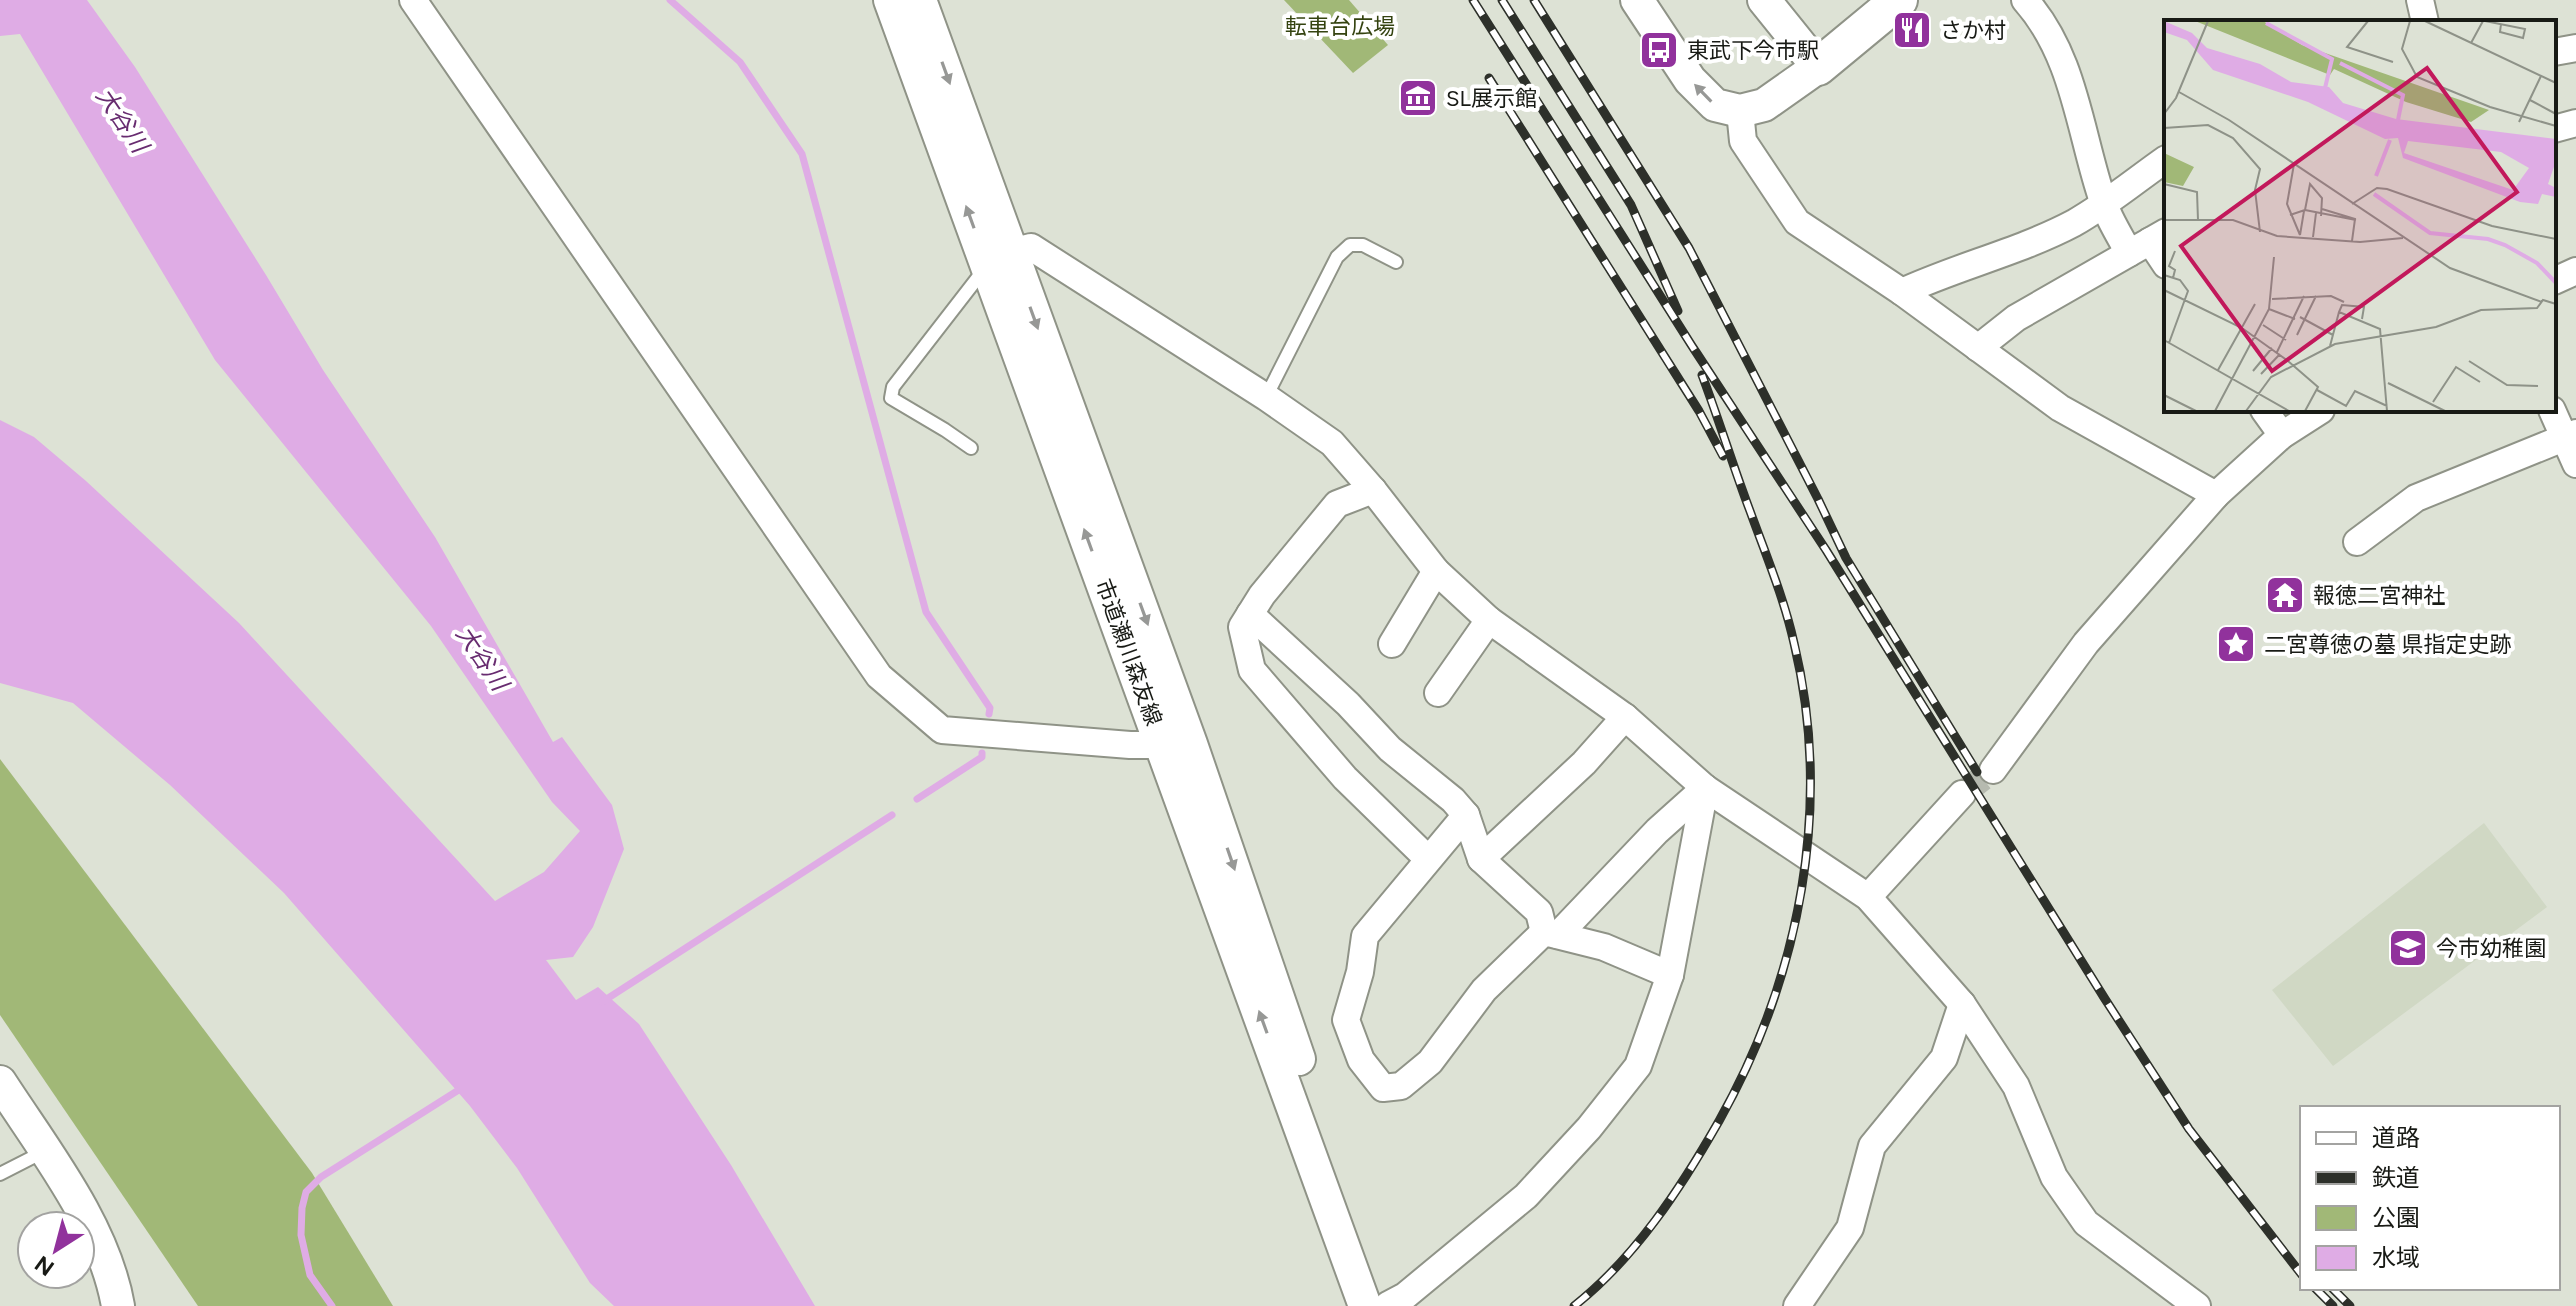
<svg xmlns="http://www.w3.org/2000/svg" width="2576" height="1306" font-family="Figtree,'Noto Sans JP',sans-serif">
<rect width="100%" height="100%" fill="#dde2d5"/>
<path fill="#d0d8c4" d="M2484 823 2547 907 2333 1066 2272 990Z"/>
<g fill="#a1b877">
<path d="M1284 0H1349L1388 45 1353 73Z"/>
<path d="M0 759 312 1173 393 1306H198L0 1015Z"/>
</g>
<path fill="#dface5" d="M0 0H87L135 67 266 275 323 370 435 537 553 742 562 737 612 805 624 849 593 927 573 957 546 960 576 1000 598 987 639 1024 731 1165 815 1306H614L590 1283 517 1168 470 1106 284 893 170 785 73 703 0 683V420L34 437 86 481 239 623 495 901 544 872 580 831 552 802 431 626 215 360 20 34 0 36Z"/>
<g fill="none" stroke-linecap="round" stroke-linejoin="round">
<g stroke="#dface5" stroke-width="7">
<path d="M670 0 740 62 802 154 926 612 990 708 989 714"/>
<path d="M917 799 982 757V753"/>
<path d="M602 1002 892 815"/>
<path d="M332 1306 310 1275 301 1235 302 1208 306 1192 321 1177 457 1091"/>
</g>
<path stroke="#b6baaf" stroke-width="26" stroke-dasharray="26 13" stroke-linecap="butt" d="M1962 794 1993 770"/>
<g stroke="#8f9387" stroke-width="16">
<g id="service">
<path d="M1266 397 1337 257 1350 245H1363L1396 262"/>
<path d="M971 448 945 430 891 398 893 387 986 267"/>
<path d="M0 1174 43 1152"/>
</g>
</g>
<g stroke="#8f9387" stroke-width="30">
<g id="minor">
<path d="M413 0 879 676 942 730 1130 745H1178"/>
<path d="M2025 0C2073 54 2079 126 2100 192 2106 214 2118 233 2129 253"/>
<path d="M2420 0 2425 22"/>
<path d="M2554 52 2576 48"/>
<path d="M1740 111 1743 141 1797 222 1902 292 2060 408 2216 495"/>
<path d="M2554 129 2576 123"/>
<path d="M2150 241 2166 265"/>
<path d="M994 261 1010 252 1031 247 1266 397 1332 443 1373 490 1436 571 1489 620 1625 717 1705 788 1868 897 1962 1004 2016 1086 2054 1177 2086 1223 2197 1306"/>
<path d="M2554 281 2576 271"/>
<path d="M1902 292C1958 266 2019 252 2074 223 2106 205 2136 180 2166 159"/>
<path d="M1978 348 2016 318 2166 232"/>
<path d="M2264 410 2282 435"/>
<path d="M2552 410 2576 464"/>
<path d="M1373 490 1337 504 1262 595 1242 627 1252 670 1345 778 1428 859"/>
<path d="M2357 542 2416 498 2576 433"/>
<path d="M1250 614 1348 704 1390 749 1453 800 1466 815 1481 859 1539 912 1544 932"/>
<path d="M1392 644 1436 571"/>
<path d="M1438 693 1489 620"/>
<path d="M1993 770 2086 643 2216 495 2282 435 2321 410"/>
<path d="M1466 815 1365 936 1360 972 1346 1020 1361 1060 1383 1088 1401 1086 1430 1062 1484 990 1544 932 1604 947 1670 975"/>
<path d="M1481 859 1584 763 1625 717"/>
<path d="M1868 897 1962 794"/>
<path d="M1558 935 1657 831 1705 788"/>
<path d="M1388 1305 1405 1296 1526 1196 1589 1128 1638 1066 1670 975 1705 788"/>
<path d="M1797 1306 1850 1228 1872 1146 1944 1058 1962 1004"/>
</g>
</g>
<g stroke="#8f9387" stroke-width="36">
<g id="tertiary">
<path d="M890 0 1365 1306"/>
<path d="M920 0 1191 744 1299 1059"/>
<path d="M1637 0 1690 80 1715 105 1740 111 1764 105 1818 67 1764 0"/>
<path d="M0 1082C44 1150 104 1225 118 1306"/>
</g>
</g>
<g stroke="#8f9387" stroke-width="40">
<path id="secondary" d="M1818 67 1899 0"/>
</g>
<use href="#service" stroke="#fff" stroke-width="12"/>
<use href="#minor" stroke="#fff" stroke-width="26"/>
<use href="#tertiary" stroke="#fff" stroke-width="32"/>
<use href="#secondary" stroke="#fff" stroke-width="36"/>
<g stroke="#2d302a" stroke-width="9">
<g id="rail">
<path d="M1473 0 1692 346 1826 550 2105 999 2189 1129 2302 1275"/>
<path d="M1502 0 1631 205 1678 311"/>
<path d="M1534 0 1689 248 1818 499 1846 558 1977 772"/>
<path d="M1489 78 1699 411 1723 456"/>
<path d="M2315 1288 2333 1306"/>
<path d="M2332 1288 2350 1306"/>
<path d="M1574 1306C1635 1258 1681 1188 1719 1121 1800 977 1833 806 1794 643 1784 598 1766 555 1750 511 1733 466 1719 420 1702 375"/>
</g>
</g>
<use href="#rail" stroke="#fff" stroke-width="6" stroke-dasharray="18" stroke-linecap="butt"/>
</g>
<defs><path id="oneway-solid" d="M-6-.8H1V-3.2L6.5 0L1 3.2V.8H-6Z" transform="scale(2)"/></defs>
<g fill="#979896">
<use href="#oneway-solid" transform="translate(946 73) rotate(70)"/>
<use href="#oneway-solid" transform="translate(1703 93) rotate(-134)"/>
<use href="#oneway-solid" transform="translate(970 217) rotate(-110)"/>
<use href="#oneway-solid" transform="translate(1034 318) rotate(70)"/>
<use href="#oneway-solid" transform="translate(1088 540) rotate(-110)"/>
<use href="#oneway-solid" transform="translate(1144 614) rotate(70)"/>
<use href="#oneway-solid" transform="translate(1231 859) rotate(71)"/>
<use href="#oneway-solid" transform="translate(1263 1022) rotate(-110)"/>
</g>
<defs>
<g id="restaurant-square" transform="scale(2)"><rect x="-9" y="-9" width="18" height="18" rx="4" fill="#91329c" stroke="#fff"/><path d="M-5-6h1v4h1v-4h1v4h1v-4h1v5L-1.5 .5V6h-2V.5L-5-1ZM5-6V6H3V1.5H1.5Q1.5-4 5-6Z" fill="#fff"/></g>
<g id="bus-square" transform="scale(2)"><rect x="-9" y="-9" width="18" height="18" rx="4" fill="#91329c" stroke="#fff"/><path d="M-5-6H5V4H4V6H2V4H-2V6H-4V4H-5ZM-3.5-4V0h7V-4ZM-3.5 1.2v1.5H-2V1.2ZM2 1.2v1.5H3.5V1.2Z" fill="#fff"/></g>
<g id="museum-square" transform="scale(2)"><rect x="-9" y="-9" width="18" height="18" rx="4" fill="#91329c" stroke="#fff"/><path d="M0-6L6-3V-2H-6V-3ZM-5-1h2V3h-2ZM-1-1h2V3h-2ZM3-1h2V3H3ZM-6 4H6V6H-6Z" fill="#fff"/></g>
<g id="temple-square" transform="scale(2)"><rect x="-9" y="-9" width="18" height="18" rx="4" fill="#91329c" stroke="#fff"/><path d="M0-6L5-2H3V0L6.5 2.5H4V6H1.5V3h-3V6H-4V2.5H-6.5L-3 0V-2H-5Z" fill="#fff"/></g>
<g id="sight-square" transform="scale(2)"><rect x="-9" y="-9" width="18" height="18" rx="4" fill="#91329c" stroke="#fff"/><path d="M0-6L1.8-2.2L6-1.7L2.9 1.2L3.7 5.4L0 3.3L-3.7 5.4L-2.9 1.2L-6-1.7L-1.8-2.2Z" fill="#fff"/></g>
<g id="school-square" transform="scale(2)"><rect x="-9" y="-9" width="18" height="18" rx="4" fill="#91329c" stroke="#fff"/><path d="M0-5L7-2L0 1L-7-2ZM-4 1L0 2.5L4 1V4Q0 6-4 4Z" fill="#fff"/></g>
</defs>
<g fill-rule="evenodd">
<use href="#restaurant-square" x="1912" y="30"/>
<use href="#bus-square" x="1659" y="50"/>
<use href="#museum-square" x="1418" y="98"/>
<use href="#temple-square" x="2285" y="595"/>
<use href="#sight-square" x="2236" y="644"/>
<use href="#school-square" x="2408" y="948"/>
</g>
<g text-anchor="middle" stroke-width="8" stroke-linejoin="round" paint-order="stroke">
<g font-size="22" fill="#344310" stroke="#fff">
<text x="1340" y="34">転車台広場</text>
</g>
<g font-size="22" fill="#181a15" stroke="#fff" text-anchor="start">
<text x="1940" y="38">さか村</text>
<text x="1687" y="58">東武下今市駅</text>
<text x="1446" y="106">SL展示館</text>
<text x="2313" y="603">報徳二宮神社</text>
<text x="2264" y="652">二宮尊徳の墓 県指定史跡</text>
<text x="2436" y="956">今市幼稚園</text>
</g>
<g font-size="22" fill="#181a15" stroke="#fff">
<text transform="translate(1129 652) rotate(70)" y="8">市道瀬川森友線</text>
</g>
<g font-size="24" font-style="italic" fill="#682c70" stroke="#fff">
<text transform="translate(122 120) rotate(56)" y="8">大谷川</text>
<text transform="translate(482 658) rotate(56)" y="8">大谷川</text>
</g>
</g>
<g transform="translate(2164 20)">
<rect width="392" height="392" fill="#dde2d5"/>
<path d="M31 1H99L138 25 325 90 307 102 242 82 170 49 166 55ZM0 133 30 147 19 166 0 162Z" fill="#a1b877"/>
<path d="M0 1 28 13 43 28 96 44 127 62 165 67 179 83 232 99 392 119V141L384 164 392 168V177L378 174 374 184 356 182 239 138 234 118 221 119 144 82 49 50 23 20 0 12ZM244 121 337 132 365 148 349 170 240 133Z" fill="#dface5" fill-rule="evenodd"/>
<path fill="none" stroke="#dface5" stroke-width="4" d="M102 3 168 39 161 68M176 43 239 75 234 100M212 156 226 120M210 174 266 213 324 219 341 225 373 243 392 263"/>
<path fill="none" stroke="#8e9288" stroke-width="2" d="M204 1 183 27 229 42M246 1 238 29 253 57 326 87 392 106M261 1 392 63M321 1 361 9 359 18 336 12 337 4M307 23 319 1M15 72 65 100 286 248 378 282M366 80 392 94M0 94 12 78 44 1M355 102 377 56M0 108 44 105 69 118 96 149 91 170 96 212M130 144 123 184 136 215M0 164 33 172 34 200M188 184 213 168 223 169 328 206 392 219M158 189 191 199 188 221M141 190 192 200M126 195 141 190 146 164 158 178 157 196M0 200H69L113 216 196 222 239 218M136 215 140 191M149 217 152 193M0 255 16 260 24 271 5 323M9 258 11 250 5 246 11 231M0 270 78 308 124 341 154 367 141 391M108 279 167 276 180 282M105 289 131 299M136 297 169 315M198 299 200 287 178 285 175 292 216 309 223 391M99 305 122 320M133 315 152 276M0 320 125 391M166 326 175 292M113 332 140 276M305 341 343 365 374 366M54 350 91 284M89 351 108 328M97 354 116 334M224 363 281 391M153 370 182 386 191 371 223 386M0 375 32 391M269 382 292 347 316 362M51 391 105 289 110 237M82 391 107 357 171 324 272 307 317 290 373 288 379 280 392 284"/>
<path fill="#c2185b" fill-opacity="0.15" stroke="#c2185b" stroke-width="4" d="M263 48 353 172 108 351 17 226Z"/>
<rect width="392" height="392" fill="none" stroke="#181a15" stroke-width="4"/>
</g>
<rect x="2300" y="1106" width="260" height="184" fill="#ffffff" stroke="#a3a3a1" stroke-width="2"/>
<rect x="2316" y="1132" width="40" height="12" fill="#ffffff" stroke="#a3a3a1" stroke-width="2"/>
<text x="2372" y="1146" font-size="24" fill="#181a15">道路</text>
<rect x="2316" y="1172" width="40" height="12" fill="#2d302a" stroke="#a3a3a1" stroke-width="2"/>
<text x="2372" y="1186" font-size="24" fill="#181a15">鉄道</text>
<rect x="2316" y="1206" width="40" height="24" fill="#a1b877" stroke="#a3a3a1" stroke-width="2"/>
<text x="2372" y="1226" font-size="24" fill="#181a15">公園</text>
<rect x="2316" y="1246" width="40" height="24" fill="#dface5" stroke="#a3a3a1" stroke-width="2"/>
<text x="2372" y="1266" font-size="24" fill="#181a15">水域</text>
<g transform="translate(56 1250) rotate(216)"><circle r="38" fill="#ffffff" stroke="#a3a3a1" stroke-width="2"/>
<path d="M0-6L14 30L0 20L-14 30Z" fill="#91329c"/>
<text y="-12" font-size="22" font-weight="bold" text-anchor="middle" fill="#181a15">N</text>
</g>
</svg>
